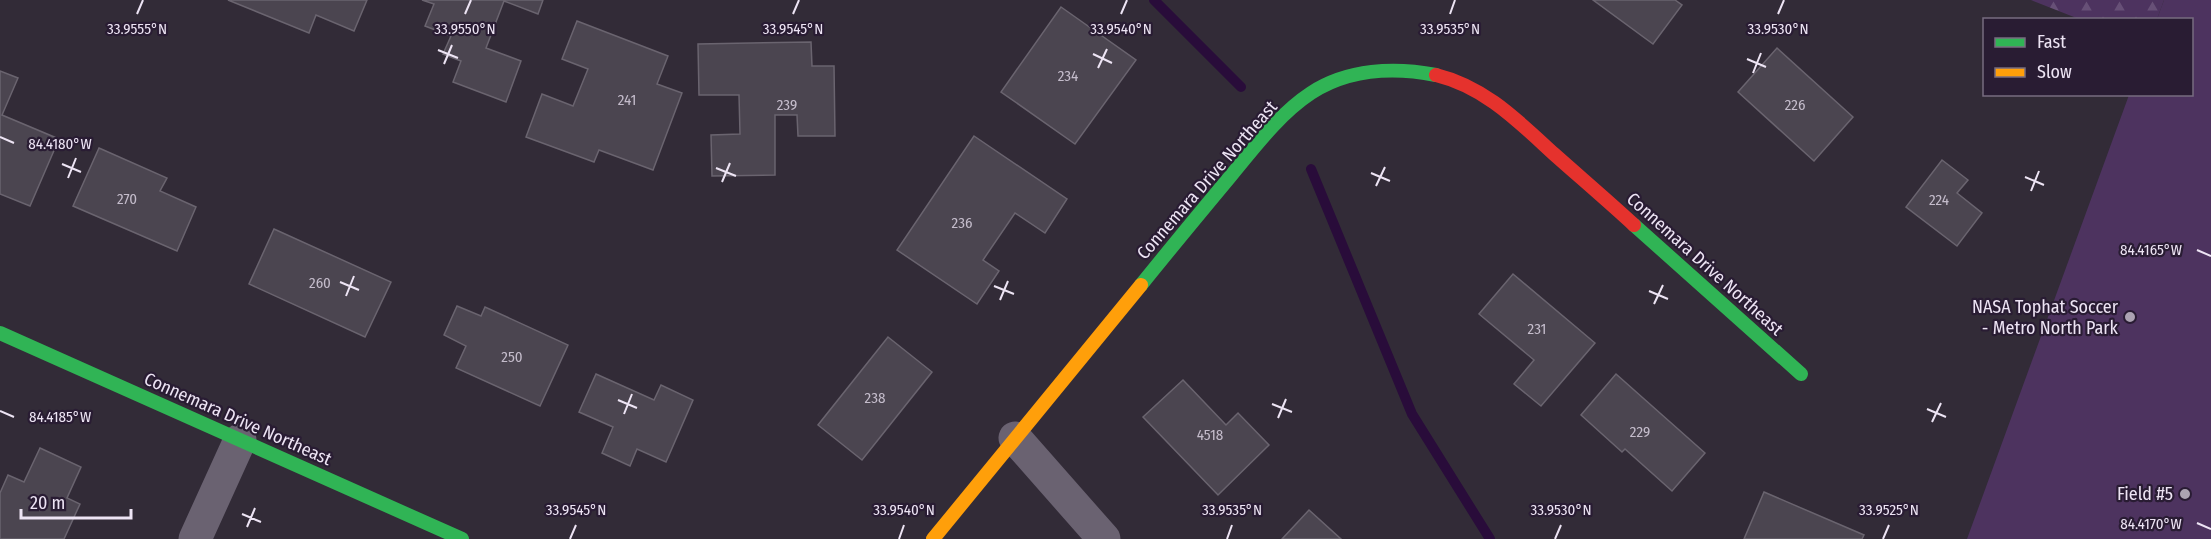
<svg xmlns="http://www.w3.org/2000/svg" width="2211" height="539" font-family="'Fira Sans Condensed',sans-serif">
<defs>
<pattern id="forest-firs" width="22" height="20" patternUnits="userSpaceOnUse" patternTransform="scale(1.5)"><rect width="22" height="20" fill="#4d335f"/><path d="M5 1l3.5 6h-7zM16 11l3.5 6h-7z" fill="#675077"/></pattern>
</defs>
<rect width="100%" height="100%" fill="#322b37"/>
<path fill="#4d335f" d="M2164 0H2211V539H1967L2129 95 2192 94V20L2157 19Z"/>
<path fill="url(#forest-firs)" d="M2031 0H2164L2157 19H2079Z"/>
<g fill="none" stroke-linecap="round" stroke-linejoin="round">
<g stroke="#290c3a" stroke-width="10">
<path d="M1154 0 1241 87"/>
<path d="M1311 169 1412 414 1490 539"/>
</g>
</g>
<g fill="#4b4550" stroke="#6a646f" stroke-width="1.5">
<path d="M228 0H367L354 31 316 15 309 33Z"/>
<path d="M422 0H543L538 14 504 1 486 48 521 61 506 102 453 82 461 61 443 54 451 36 425 26 434 4Z"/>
<path d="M1593 0H1675L1682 5 1653 44Z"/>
<path d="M1061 7 1136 60 1075 144 1001 92Z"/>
<path d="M577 21 668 56 657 84 682 93 653 170 599 150 594 162 526 137 542 94 573 106 588 69 562 59Z"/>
<path d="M811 42 812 66H834L835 136H798L797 115H775V175L712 176 711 135 740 134 739 95H699L698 44Z"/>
<path d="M1777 48 1853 117 1814 161 1738 92Z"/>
<path d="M0 71 18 78 2 115 59 139 30 206 0 194Z"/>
<path d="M974 136 1067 199 1045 233 1015 213 983 260 999 271 977 304 897 250Z"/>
<path d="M99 148 167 178 160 191 196 207 177 251 73 206Z"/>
<path d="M1942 160 1968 180 1957 193 1982 213 1957 246 1906 207Z"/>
<path d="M274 229 391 282 365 337 249 284Z"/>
<path d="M1513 274 1595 343 1541 406 1514 384 1534 360 1479 314Z"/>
<path d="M457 306 481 316 485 307 568 345 540 406 456 368 466 346 444 335Z"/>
<path d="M888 337 932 372 862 460 818 425Z"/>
<path d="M596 374 654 400 661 385 693 400 666 462 637 449 630 466 602 453 613 427 579 412Z"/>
<path d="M1616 374 1705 453 1672 491 1625 449 1622 452 1581 415Z"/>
<path d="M1183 380 1226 425 1238 413 1269 445 1218 495 1143 417Z"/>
<path d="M40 448 81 467 67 498 80 504 64 539H0V493L8 475 24 482Z"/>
<path d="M1764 492 1864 535 1862 539H1744Z"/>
<path d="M1309 510 1341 539H1282Z"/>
</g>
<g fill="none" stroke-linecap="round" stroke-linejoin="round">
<g stroke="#6a6271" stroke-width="33">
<path d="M1015 438 1104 539"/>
<path d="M195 539 240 440"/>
</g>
<g stroke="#30b455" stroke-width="14">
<path d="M1634 225 1801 374"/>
<path d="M1141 285C1170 249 1199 214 1229 178 1253 149 1279 114 1311 93 1348 69 1394 67 1436 75"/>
<path d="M0 333 462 539"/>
</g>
<path stroke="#ff9f0a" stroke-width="14" d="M933 539 1141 285"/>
<path stroke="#e5322d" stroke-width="14" d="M1436 75C1485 87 1518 121 1554 154 1581 178 1608 201 1634 225"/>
</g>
<path fill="none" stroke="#ede4f4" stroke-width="2" d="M137 14 143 0M465 14 471 0M793 14 799 0M1121 14 1127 0M1450 14 1455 0M1778 14 1784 0M438 50 458 58M1093 54 1112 63M1747 59 1766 67M444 64 452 45M1098 68 1107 49M1753 73 1761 53M0 137 14 143M62 164 81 172M716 168 736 176M1371 173 1390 181M2025 177 2044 185M68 178 76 158M722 182 730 163M1376 186 1385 167M2031 191 2039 171M2197 250 2211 256M340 282 359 290M994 286 1014 294M1649 291 1668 299M346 296 354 276M1000 300 1008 281M1654 304 1663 285M618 400 637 408M1272 404 1292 412M1927 409 1946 417M0 411 14 417M624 414 632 394M1278 418 1286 399M1932 422 1941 403M242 514 261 522M2197 523 2211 529M247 527 255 508M570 539 576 525M899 539 904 525M1227 539 1232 525M1555 539 1561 525M1883 539 1889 525"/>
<g fill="#aca3b2" stroke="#291c33" stroke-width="2">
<circle cx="2130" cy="317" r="6"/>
<circle cx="2185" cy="494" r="6"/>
</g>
<g text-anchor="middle" stroke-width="4.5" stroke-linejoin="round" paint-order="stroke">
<g font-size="15" fill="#c4bccb">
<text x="1068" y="81">234</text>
<text x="627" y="105">241</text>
<text x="787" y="110">239</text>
<text x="1795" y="110">226</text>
<text x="127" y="204">270</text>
<text x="1939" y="205">224</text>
<text x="962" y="228">236</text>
<text x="320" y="288">260</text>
<text x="1537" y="334">231</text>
<text x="512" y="362">250</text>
<text x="875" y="403">238</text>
<text x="1640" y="437">229</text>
<text x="1210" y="440">4518</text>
</g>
<g font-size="18" fill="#ede4f4" stroke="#291c33">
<text transform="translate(1207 180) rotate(-49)" y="6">Connemara Drive Northeast</text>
<text transform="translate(1705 264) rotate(42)" y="6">Connemara Drive Northeast</text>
<text transform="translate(238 419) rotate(24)" y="6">Connemara Drive Northeast</text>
</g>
<g font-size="18" fill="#ede4f4" stroke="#291c33" text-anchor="end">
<text x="2118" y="313">NASA Tophat Soccer<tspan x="2118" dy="21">- Metro North Park</tspan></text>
<text x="2173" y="500">Field #5</text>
</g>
</g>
<g font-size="15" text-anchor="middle" fill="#ede4f4" stroke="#291c33" stroke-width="4.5" stroke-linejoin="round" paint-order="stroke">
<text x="137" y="34">33.9555°N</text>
<text x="793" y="34">33.9545°N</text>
<text x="1121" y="34">33.9540°N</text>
<text x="465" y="34">33.9550°N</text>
<text x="1450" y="34">33.9535°N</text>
<text x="1778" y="34">33.9530°N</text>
<text x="60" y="149">84.4180°W</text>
<text x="2151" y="255">84.4165°W</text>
<text x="60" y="422">84.4185°W</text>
<text x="576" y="515">33.9545°N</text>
<text x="904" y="515">33.9540°N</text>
<text x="1232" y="515">33.9535°N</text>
<text x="1561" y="515">33.9530°N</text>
<text x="1889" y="515">33.9525°N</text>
<text x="2151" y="529">84.4170°W</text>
</g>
<rect x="1983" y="18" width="210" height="78" fill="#291c33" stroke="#776c80" stroke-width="1.5"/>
<rect x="1995" y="38" width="30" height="9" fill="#30b455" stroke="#776c80" stroke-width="1.5"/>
<text x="2037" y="48" font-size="18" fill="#ede4f4">Fast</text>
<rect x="1995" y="68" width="30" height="9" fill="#ff9f0a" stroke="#776c80" stroke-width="1.5"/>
<text x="2037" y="78" font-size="18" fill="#ede4f4">Slow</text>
<path d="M21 509v9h110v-9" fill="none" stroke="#ede4f4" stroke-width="3"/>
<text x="30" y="509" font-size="18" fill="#ede4f4" stroke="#291c33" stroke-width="4.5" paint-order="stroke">20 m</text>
</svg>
